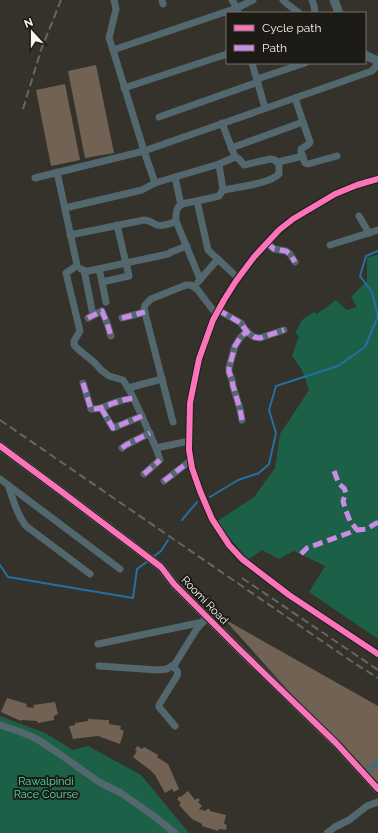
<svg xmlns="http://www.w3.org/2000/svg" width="378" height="833" font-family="Raleway,sans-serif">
<rect width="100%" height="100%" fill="#34322b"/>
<g fill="#1c6047">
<path d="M378 254V639L309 592 325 566 294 551 279 559 262 550 248 560 216 522 254 497 275 468 280 434 309 390 302 370 292 356 299 336 295 333 302 320 314 312 317 314 336 300 347 310 357 307 351 297 367 281V258Z"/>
<path d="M0 716 45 733 73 750 88 746 141 775 189 833H0Z"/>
</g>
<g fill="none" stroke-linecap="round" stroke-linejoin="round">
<g stroke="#256fa2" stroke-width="2">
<path d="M210 497 238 480 259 473 269 464 276 433 269 410 276 386 338 366 365 347 378 316 372 292 360 276 366 256 378 251"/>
<path d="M182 520 197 502"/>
<path d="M153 557 161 551 168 540"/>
<path d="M0 565 8 577 133 598 137 569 148 561"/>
</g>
</g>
<g fill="#716254">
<path d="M96 65 114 153 85 158 68 71Z"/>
<path d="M65 84 80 160 51 166 36 90Z"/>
<path d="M224 619 378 706V789L348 757Z"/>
<path d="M7 698 27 704 26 707 34 708 33 705 55 702 58 714 54 716V720L38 723 37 721 22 720 21 721 1 712Z"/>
<path d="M88 719 109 720V724L121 726 120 729 124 731 120 744 98 736 73 739 69 726 75 725V723L88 721Z"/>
<path d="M137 746 142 749 144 747 158 755 157 757 168 764 179 789 174 792 172 789 165 793 155 775 150 770 133 757 137 751 135 750Z"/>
<path d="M188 791 195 800 198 798 200 800 198 802 202 806 199 809 206 811 207 809H210V811L226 815 224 824 227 825 226 830 219 829 218 831 202 826V824L192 819 179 805 181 803 177 799 180 796 181 797Z"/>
</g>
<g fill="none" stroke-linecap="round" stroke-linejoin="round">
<g stroke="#53676e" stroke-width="7">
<path d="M162 0 163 4"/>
<path d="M283 0 286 3 299 13"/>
<path d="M312 0 314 6 315 13"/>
<path d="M238 13 237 8 253 0"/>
<path d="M113 50 109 38 116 9 114 0"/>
<path d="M252 63 265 108"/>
<path d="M257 79 305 63"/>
<path d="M124 88 227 54"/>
<path d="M159 117 258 82"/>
<path d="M303 122 310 142 309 144 301 149V152L305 163 308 164 337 156"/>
<path d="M231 148 303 122 295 98"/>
<path d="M278 162 303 156"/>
<path d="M219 164 235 157 222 123"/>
<path d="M57 172 77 265 75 267 66 273 80 331 74 341V345L79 350 95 363 101 370 109 376 123 380 131 393 140 412 156 448 160 460 144 474"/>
<path d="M175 177 181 205"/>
<path d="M35 178 144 151 113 50 237 8 232 0"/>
<path d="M378 179 357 185 335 194 293 219 279 230 254 257 236 281 224 300 213 320 199 359 190 403 189 450 192 468 200 491 212 519 229 545 242 559 289 595 378 654"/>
<path d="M223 190C237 187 269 184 279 174V165L275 160 270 159 244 165 239 159 235 157"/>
<path d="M197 201C182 204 175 202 176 221L200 279"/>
<path d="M65 208 142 190 155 183"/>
<path d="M359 216 369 233"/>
<path d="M70 235 144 220C149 220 152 223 157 225 163 227 170 223 176 222"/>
<path d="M267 243 274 249 286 251 290 254 295 262"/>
<path d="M330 245 378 230"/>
<path d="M81 269 84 270 93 315"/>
<path d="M99 269 102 282 129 276 117 225"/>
<path d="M84 272 168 254 171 252 187 246"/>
<path d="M238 278 208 250 197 201 219 196 223 190 219 164 155 183 144 151 372 71 378 64"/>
<path d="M102 282 106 302"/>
<path d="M198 282 218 259"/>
<path d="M218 310 241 323 247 332 254 337 260 338 284 330"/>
<path d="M88 318 102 311 107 323 111 336"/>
<path d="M122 318 145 312"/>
<path d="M83 383 91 409C100 410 109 404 117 402 122 400 128 399 133 398"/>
<path d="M128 388 162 379"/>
<path d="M101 408 113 428 142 416"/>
<path d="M242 420 240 409 233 386 232 380 229 372V368L235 346 240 338 247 331"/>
<path d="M173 422 144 309 145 305 151 299 186 285H191L197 289 216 314"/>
<path d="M122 448 126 445 150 433"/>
<path d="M156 448 189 441"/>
<path d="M0 479 120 569"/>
<path d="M164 481 190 461"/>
<path d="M8 485C13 499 17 515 26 526L90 574"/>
<path d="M98 644 203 622"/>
<path d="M99 666 158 670 167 669 175 664 196 630 207 617"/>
<path d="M172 666C176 669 179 671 177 676L159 705V707L175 726"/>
<path d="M0 725 21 732 37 739 61 755 99 782 121 793 154 816 175 833"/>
<path d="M364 774 378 762"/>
<path d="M327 833 335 827 349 820 367 806 378 802"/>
</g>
<g stroke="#53676e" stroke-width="9">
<path d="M334 0 339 13"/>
<path d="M365 55 378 61"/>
<path d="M0 446 58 489 161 567 174 584 240 650 336 743 378 789"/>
</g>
<g stroke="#636867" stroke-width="2" stroke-dasharray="8 4" stroke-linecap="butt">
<path d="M23 109 41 50 61 0"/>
<path d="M0 420 351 661 378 678"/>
<path d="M242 578 378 670"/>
</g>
<g stroke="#ca8be6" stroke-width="5" stroke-dasharray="10 5" stroke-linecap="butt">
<path d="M267 243 274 249 286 251 290 254 295 262"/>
<path d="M218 310 241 323 247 332 254 337 260 338 284 330"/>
<path d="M88 318 102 311 107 323 111 336"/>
<path d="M122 318 145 312"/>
<path d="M83 383 91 409C100 410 109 404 117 402 122 400 128 399 133 398"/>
<path d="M101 408 113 428 142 416"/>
<path d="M242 420 240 409 233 386 232 380 229 372V368L235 346 240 338 247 331"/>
<path d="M122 448 126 445 150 433"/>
<path d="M334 471 339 484 344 488 346 493 343 501 346 511 350 521 357 530"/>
<path d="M144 474 160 460"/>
<path d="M164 481 190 461"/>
<path d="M301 554 307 548 357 530 367 529 378 522"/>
</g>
<g stroke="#1d1b16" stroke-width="8">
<g id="cycleway">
<path d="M378 179 357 185 335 194 293 219 279 230 254 257 236 281 224 300 213 320 199 359 190 403 189 450 192 468 200 491 212 519 229 545 242 559 289 595 378 654"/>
<path d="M0 446 58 489 161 567 174 584 240 650 336 743 378 789"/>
</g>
</g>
<use href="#cycleway" stroke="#fb73b8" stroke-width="6"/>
</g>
<g text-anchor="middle" stroke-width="4" stroke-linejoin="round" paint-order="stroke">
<g font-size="11" fill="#f7f4ec" stroke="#1d1b16">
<text transform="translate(205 600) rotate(46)" y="4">Roomi Road</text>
</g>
<g font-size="11" fill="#50e2ac" stroke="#1d1b16">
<text x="46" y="785">Rawalpindi<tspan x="46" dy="13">Race Course</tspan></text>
</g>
</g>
<rect x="226" y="12" width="140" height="52" fill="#1d1b16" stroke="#74726c"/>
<rect x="234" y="25" width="20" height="6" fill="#fb73b8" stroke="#74726c"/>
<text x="262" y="32" font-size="12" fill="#f7f4ec">Cycle path</text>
<rect x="234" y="45" width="20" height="6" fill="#ca8be6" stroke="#74726c"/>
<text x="262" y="52" font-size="12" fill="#f7f4ec">Path</text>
<g transform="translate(32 32) rotate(339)" stroke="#1d1b16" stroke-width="3" paint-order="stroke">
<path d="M0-3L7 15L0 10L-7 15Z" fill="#f7f4ec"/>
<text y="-6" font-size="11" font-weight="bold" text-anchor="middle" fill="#f7f4ec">N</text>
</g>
</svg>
